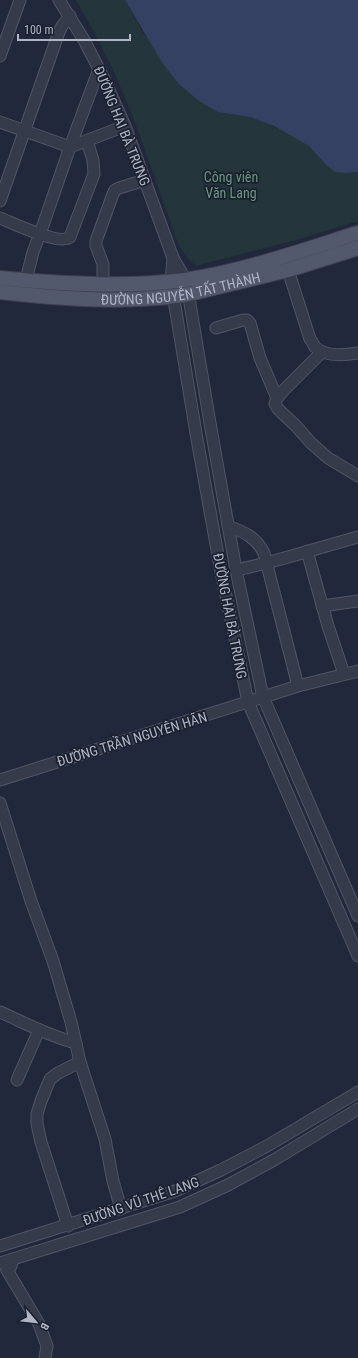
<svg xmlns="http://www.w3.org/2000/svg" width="358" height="1358" font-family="'Roboto Condensed',sans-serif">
<rect width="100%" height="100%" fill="#22283b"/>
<path fill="#24353c" d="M76 0H125L143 33 218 112 250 117 264 122 291 135 309 146 326 165 347 173 358 172V221L296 240 203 264 197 266C180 257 174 232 168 215 154 176 141 136 125 98 112 64 94 32 76 0Z"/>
<path fill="#354163" d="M125 0H358V172L347 173 335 172 326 165 309 146 274 126 250 117 218 112 199 101 179 84 163 64Z"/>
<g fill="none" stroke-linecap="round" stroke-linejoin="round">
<g stroke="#515666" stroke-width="13">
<g id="minor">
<path d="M59 0 84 40 104 79 125 126 173 258 186 280 210 423 236 570 263 697 358 916"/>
<path d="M0 56 20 0"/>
<path d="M0 122 70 147 125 126"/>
<path d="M0 201 59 32 62 26 70 16"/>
<path d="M0 218C13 223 60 246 70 237L94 174 93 160 87 141"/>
<path d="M173 258 171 282 197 439 221 572 248 702 358 956"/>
<path d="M288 270 310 339C312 341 313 344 315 347 325 357 346 355 358 353"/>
<path d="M26 280 33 252 40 234 70 147 99 69"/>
<path d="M103 283V264L96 246V241L113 194 115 190 119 188 145 180"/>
<path d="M216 328 243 320H247L250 323 260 358 277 398"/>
<path d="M322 352 282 392 277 398 275 404 278 409 296 426 311 443 328 458 358 476"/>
<path d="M228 526C244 532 256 537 264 553L298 686"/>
<path d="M307 551 328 626 344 674"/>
<path d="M236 570C277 562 317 548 358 537"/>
<path d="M322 606 358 601"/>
<path d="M0 780 298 686 358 671"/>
<path d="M0 803 31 901 53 961 71 1022 80 1062 105 1139 113 1181 121 1209"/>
<path d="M0 1012C25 1023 49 1036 76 1043"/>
<path d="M17 1080 39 1030"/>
<path d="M68 1226 41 1142 37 1124V1114L41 1101 50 1079 58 1073 80 1062"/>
<path d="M0 1246 175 1191 221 1170 267 1146 358 1092"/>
<path d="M13 1259 11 1266 7 1270 39 1324 47 1346 45 1358"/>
<path d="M0 1263 180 1207 228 1185 274 1160 358 1109"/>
</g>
</g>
<g stroke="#3f4454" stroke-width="16">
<g id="major">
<path d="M0 278C60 284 125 288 185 280 244 271 301 251 358 233"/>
<path id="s1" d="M0 292C62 299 127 304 189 294L288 270 358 248"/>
</g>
</g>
<use href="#minor" stroke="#353b4b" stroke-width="11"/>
<use href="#major" stroke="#53596c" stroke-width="14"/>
</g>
<g text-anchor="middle" stroke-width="3.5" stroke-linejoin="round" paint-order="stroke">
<g font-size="14" fill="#b1b6c7" stroke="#1b2030">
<text transform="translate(122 126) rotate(68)" y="5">ĐƯỜNG HAI BÀ TRƯNG</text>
<text dy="5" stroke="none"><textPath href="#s1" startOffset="182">ĐƯỜNG NGUYỄN TẤT THÀNH</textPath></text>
<text transform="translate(230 616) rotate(79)" y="5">ĐƯỜNG HAI BÀ TRƯNG</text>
<text transform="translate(132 739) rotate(-17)" y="5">ĐƯỜNG TRẦN NGUYÊN HÃN</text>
<text transform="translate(141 1201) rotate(-19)" y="5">ĐƯỜNG VŨ THÊ LANG</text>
</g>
<g font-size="14" fill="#67997b" stroke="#1b2030">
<text x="231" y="182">Công viên<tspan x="231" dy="16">Văn Lang</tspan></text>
</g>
</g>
<g transform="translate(36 1322) rotate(118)" stroke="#1b2030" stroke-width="3" paint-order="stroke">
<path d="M0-3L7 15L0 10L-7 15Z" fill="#b1b6c7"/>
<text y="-6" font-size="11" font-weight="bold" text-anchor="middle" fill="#b1b6c7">B</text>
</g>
<path d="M18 34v6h112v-6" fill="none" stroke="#b1b6c7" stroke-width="2"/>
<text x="24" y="34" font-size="12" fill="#b1b6c7" stroke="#1b2030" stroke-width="3" paint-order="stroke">100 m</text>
</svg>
